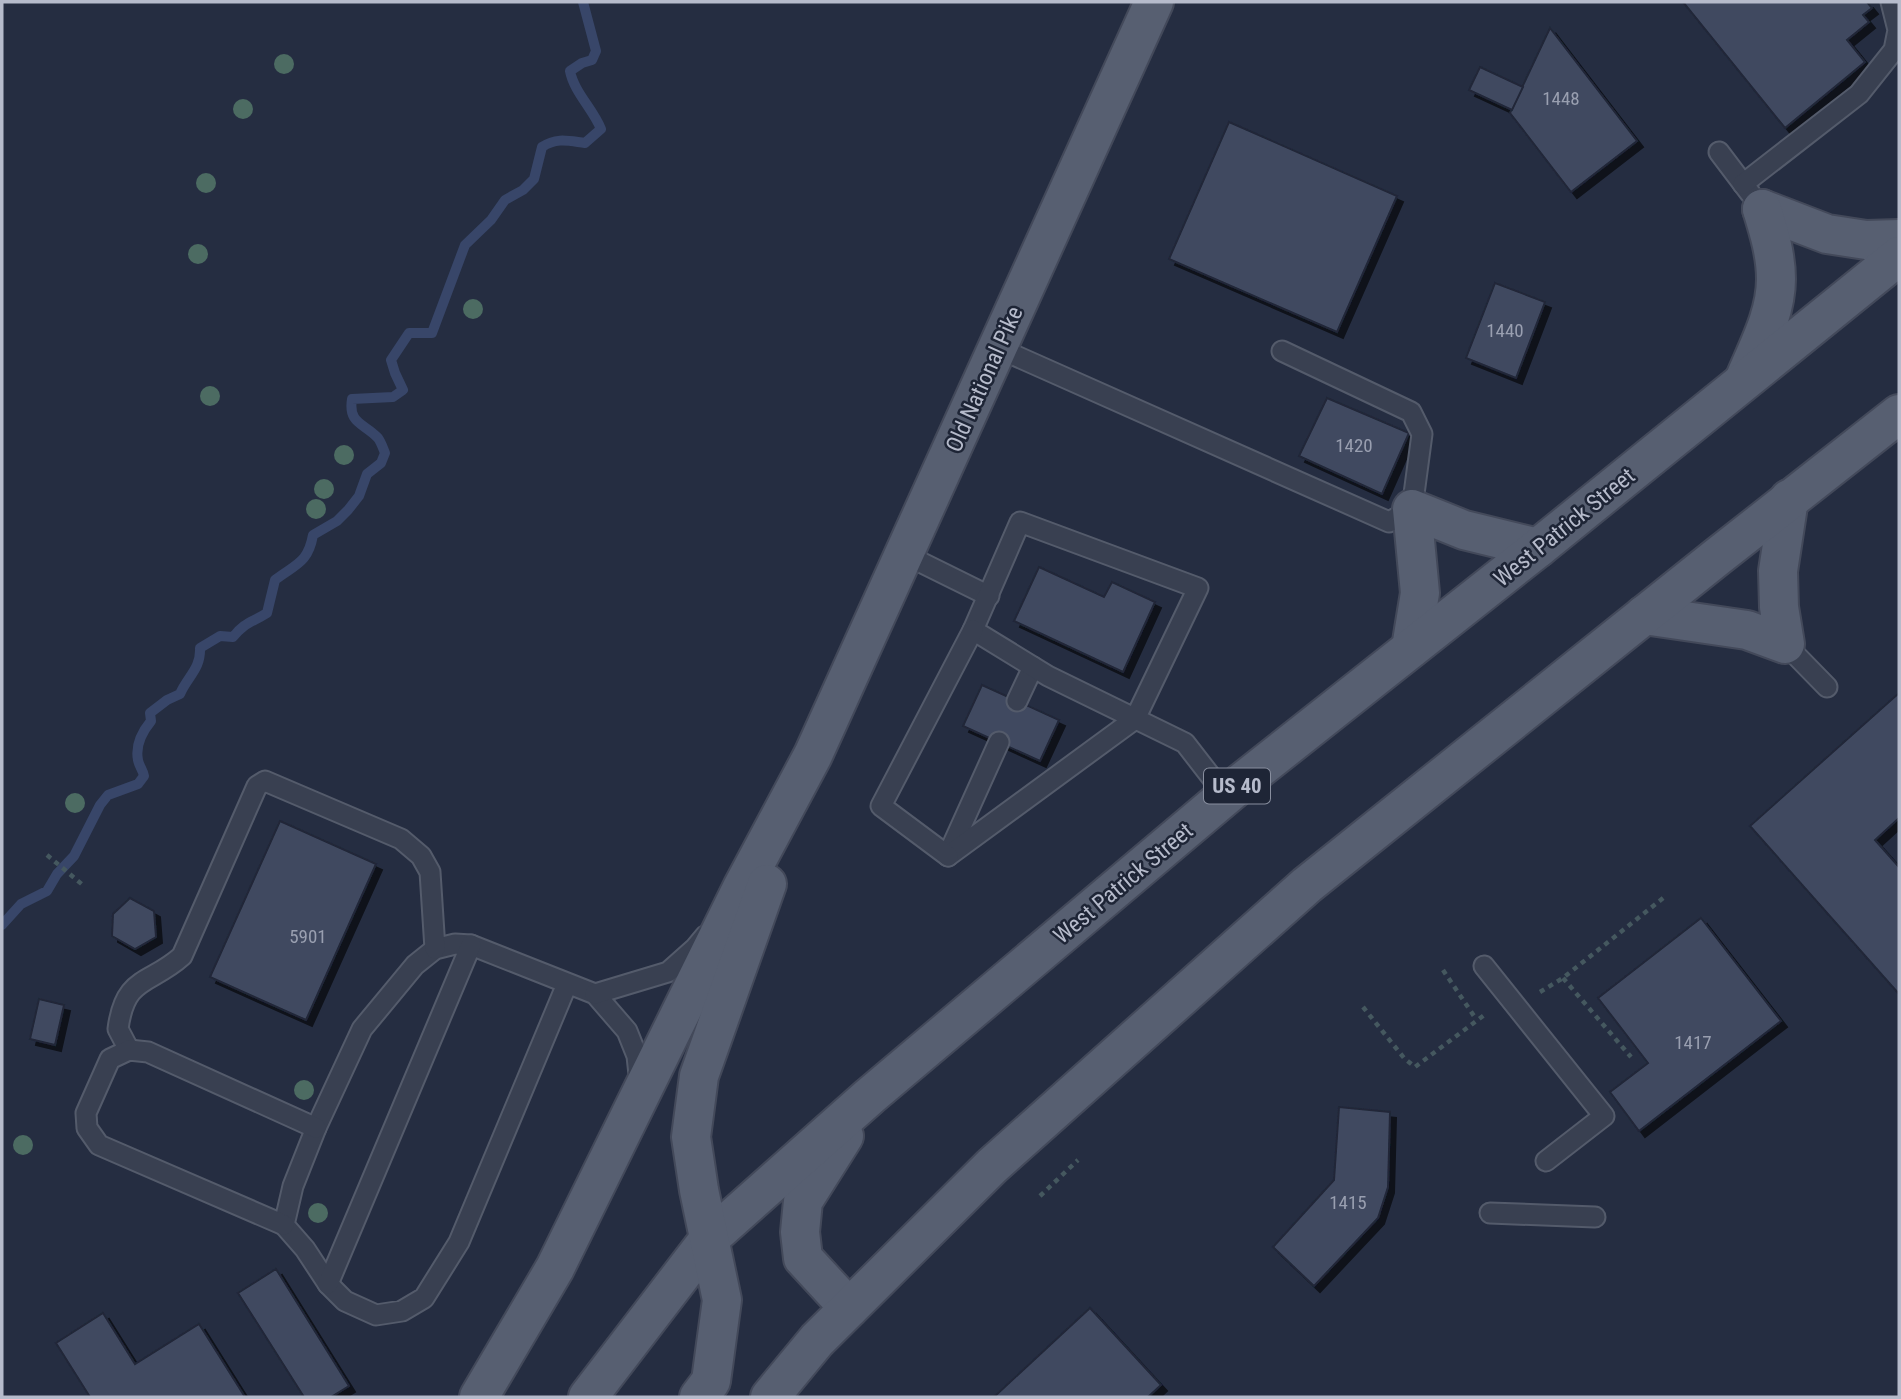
<svg xmlns="http://www.w3.org/2000/svg" width="1901" height="1399" font-family="'Roboto Condensed',sans-serif">
<defs>
<filter id="shadow"><feDropShadow dx="6" dy="6" stdDeviation="0" flood-color="#0009"/></filter>
</defs>
<rect width="100%" height="100%" fill="#252d41"/>
<g fill="none" stroke-linecap="round" stroke-linejoin="round">
<path stroke="#384669" stroke-width="10" d="M2 925 21 904 47 891 57 874 74 856 100 805 108 795 138 784 144 776C143 770 139 766 138 760 135 745 142 732 151 721L150 713 167 700 180 694C187 677 201 669 200 648L220 636 233 637C245 622 251 623 267 613L275 580C296 564 308 563 313 535L337 521 348 510 359 496 367 474 381 463 385 453C383 448 381 442 378 438 364 423 348 424 352 399L393 397 403 390 395 373 391 360 409 333H432L465 245 491 220 505 200 523 190 534 179 542 147C557 137 569 141 585 143L601 129C593 109 574 92 570 71L582 63 592 60 596 51 583 2"/>
</g>
<g fill="#414a61" stroke="#202738" stroke-width="2" filter="url(#shadow)">
<path d="M1683 2H1867L1872 8 1863 15 1869 22 1847 40 1865 62 1785 128Z"/>
<path d="M1550 28 1637 141 1571 192 1510 113Z"/>
<path d="M1480 67 1523 87 1512 110 1469 90Z"/>
<path d="M1229 122 1397 196 1337 332 1169 259Z"/>
<path d="M1495 283 1545 302 1516 378 1466 358Z"/>
<path d="M1327 398 1409 433 1382 494 1299 456Z"/>
<path d="M1039 567 1104 597 1112 582 1155 602 1123 672 1014 621Z"/>
<path d="M982 685 1059 720 1040 761 963 726Z"/>
<path d="M1899 693V818L1875 840 1899 867V994L1750 826Z"/>
<path d="M280 821 376 864 306 1020 210 977Z"/>
<path d="M130 898 154 911 156 937 135 949 112 936 113 914Z"/>
<path d="M1701 918 1781 1021 1639 1131 1610 1092 1648 1063 1598 998Z"/>
<path d="M39 999 64 1005 55 1045 30 1039Z"/>
<path d="M1339 1107 1390 1112 1388 1187 1378 1218 1314 1286 1273 1247 1334 1180Z"/>
<path d="M276 1269 349 1386 331 1397H304L238 1293Z"/>
<path d="M1090 1308 1161 1385 1148 1397H994Z"/>
<path d="M103 1313 135 1364 199 1324 245 1397H90L56 1343Z"/>
</g>
<g fill="none" stroke-linecap="round" stroke-linejoin="round">
<g stroke="#545b6b" stroke-width="23">
<g id="lane">
<path d="M1719 152 1750 193"/>
<path d="M1743 184 1859 94 1894 50 1898 30 1891 2"/>
<path d="M998 348 1389 522 1412 509 1422 434 1411 412 1282 351"/>
<path d="M904 554 989 596"/>
<path d="M1785 644 1827 687"/>
<path d="M1017 701 1033 667"/>
<path d="M948 855 999 742"/>
<path d="M948 856 1135 719 1198 588 1020 522 973 630 1048 676 1185 743 1226 796"/>
<path d="M948 856 881 806 973 630"/>
<path d="M1484 966 1604 1116 1546 1161"/>
<path d="M567 984 459 1242 424 1298 402 1311 376 1315 345 1301 328 1284 305 1249 284 1225 293 1186 316 1128 362 1029 415 965 435 949 455 944 471 945 595 994 627 1031 637 1056 640 1084"/>
<path d="M595 994 668 972 695 948 705 936"/>
<path d="M129 1050 118 1029C125 975 150 985 182 956L257 786 265 781 401 839 421 856 430 872 435 949"/>
<path d="M1490 1213 1595 1217"/>
<path d="M284 1225 99 1145 87 1128 86 1113 110 1059 129 1050 148 1052 316 1128"/>
<path d="M328 1284 471 945"/>
</g>
</g>
<g stroke="#43495a" stroke-width="42">
<g id="primary">
<path d="M1762 209 1827 234 1866 240 1899 239"/>
<path d="M1745 378C1758 347 1776 314 1776 279 1776 255 1769 232 1762 209"/>
<path d="M1644 615 1747 630 1785 644 1779 607 1778 571 1789 499"/>
<path d="M1411 648 1420 593 1412 509 1464 530 1538 548"/>
<path d="M844 1136 803 1201 800 1232 803 1258 849 1308"/>
<path d="M479 1397 555 1268 742 888 813 755 1154 2"/>
<path d="M588 1397 709 1239 870 1096 1241 783 1538 548 1899 256"/>
<path d="M699 1397 711 1381 722 1300 699 1190 691 1137 699 1076 767 884"/>
<path d="M770 1397 817 1340 992 1166 1307 885 1717 557 1899 414"/>
</g>
</g>
<g stroke="#45585f" stroke-width="4.5" stroke-dasharray="5 5" stroke-linecap="butt">
<path d="M47 855 84 886"/>
<path d="M1443 970 1476 1019"/>
<path d="M1563 978 1631 1057"/>
<path d="M1540 992 1563 978 1667 895"/>
<path d="M1363 1007 1404 1058 1415 1067 1487 1013"/>
<path d="M1040 1196 1078 1160"/>
</g>
<use href="#lane" stroke="#394051" stroke-width="19"/>
<use href="#primary" stroke="#575f71" stroke-width="38"/>
</g>
<g fill="#4c6b62">
<circle cx="284" cy="64" r="10"/>
<circle cx="243" cy="109" r="10"/>
<circle cx="206" cy="183" r="10"/>
<circle cx="198" cy="254" r="10"/>
<circle cx="473" cy="309" r="10"/>
<circle cx="210" cy="396" r="10"/>
<circle cx="344" cy="455" r="10"/>
<circle cx="324" cy="489" r="10"/>
<circle cx="316" cy="509" r="10"/>
<circle cx="75" cy="803" r="10"/>
<circle cx="304" cy="1090" r="10"/>
<circle cx="23" cy="1145" r="10"/>
<circle cx="318" cy="1213" r="10"/>
</g>
<g text-anchor="middle" stroke-width="5" stroke-linejoin="round" paint-order="stroke">
<g font-size="19" fill="#999fb0">
<text x="1561" y="105">1448</text>
<text x="1505" y="337">1440</text>
<text x="1354" y="452">1420</text>
<text x="308" y="943">5901</text>
<text x="1693" y="1049">1417</text>
<text x="1348" y="1209">1415</text>
</g>
<rect fill="#1e2536" stroke="#888e9e" stroke-width="2" x="1204" y="768.5" width="66" height="35" rx="5"/>
<g font-size="21" font-weight="bold" fill="#b6bbcb">
<text x="1237" y="793">US 40</text>
</g>
<g font-size="23" fill="#b6bbcb" stroke="#1e2536">
<text transform="translate(984 379) rotate(-66)" y="8">Old National Pike</text>
<text transform="translate(1564 527) rotate(-39)" y="8">West Patrick Street</text>
<text transform="translate(1123 883) rotate(-40)" y="8">West Patrick Street</text>
</g>
</g>
<rect width="1901" height="1399" fill="none" stroke="#b6bbcb" stroke-width="7"/>
</svg>
